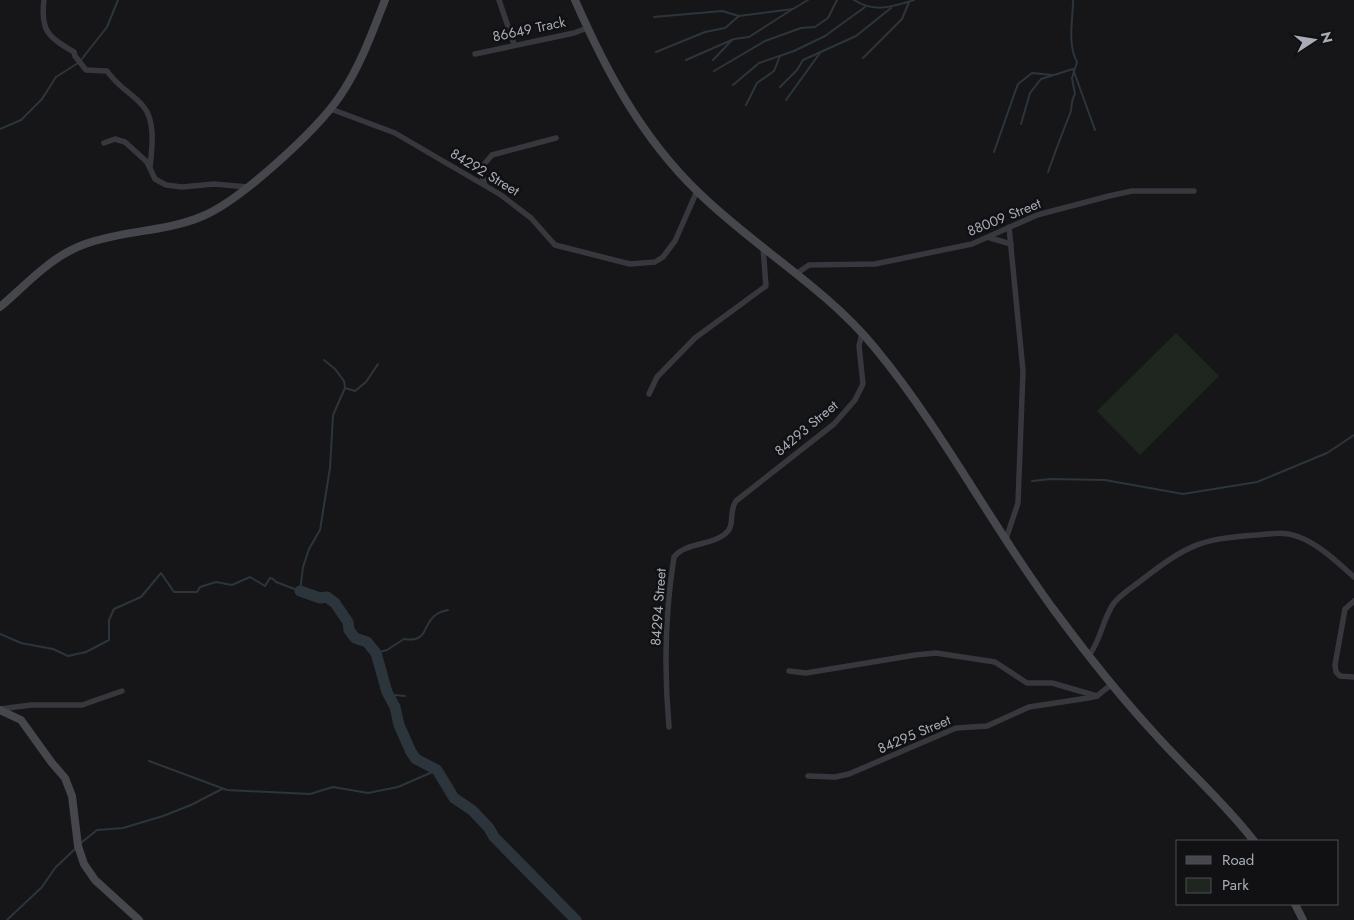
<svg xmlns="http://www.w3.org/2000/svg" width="1354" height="920" font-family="Jost,sans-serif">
<rect width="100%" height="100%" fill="#161618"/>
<path fill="#1e261f" d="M1176 333 1219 376 1140 455 1097 411Z"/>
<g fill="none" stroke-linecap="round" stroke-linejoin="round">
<g stroke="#2c353c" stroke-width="2">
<path d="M854 0C874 13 892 7 914 0"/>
<path d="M654 17 722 11 739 16 793 9 808 0"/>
<path d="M656 52 705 32 725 28 739 16"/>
<path d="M863 58 902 19 909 2"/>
<path d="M81 60 107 27 118 0"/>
<path d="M686 60 734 39 749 37 791 10"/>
<path d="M713 60 732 40"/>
<path d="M714 71 765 41 801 28 815 27 828 18 837 0"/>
<path d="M733 85 759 63 794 51 825 36 865 7"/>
<path d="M780 87 797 70 803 60 856 36 891 8"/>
<path d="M786 100 820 53"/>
<path d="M746 105 757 83 774 71 780 56"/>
<path d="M1021 124 1030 93 1041 79 1073 69 1095 130"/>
<path d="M0 129 21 120 42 99 56 77 78 63"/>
<path d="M994 152 1015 92 1018 84 1032 73 1052 75"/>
<path d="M1048 172C1055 152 1061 136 1069 116 1073 109 1070 102 1075 94L1072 78 1077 62C1067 43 1073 21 1073 0"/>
<path d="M345 388 355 391 366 382 378 364"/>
<path d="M1032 481 1051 479 1105 480 1183 494 1257 482 1327 453 1354 435"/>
<path d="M0 634 21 643 53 649 68 656 86 652 109 640V620L114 609 141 597 161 573 174 592H197L200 587 216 582 232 585 250 577 265 586 270 578 273 579 276 582 300 591 303 567 309 549 320 530 330 468 333 415 345 388 344 381 335 369 324 360"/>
<path d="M376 653 387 650 404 639C430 643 421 624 437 614 440 612 445 611 448 610"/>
<path d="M391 700 395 695 405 696"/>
<path d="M149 761 227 790 310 794 333 787 368 793 398 787 437 770"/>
<path d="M81 843 97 830 123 828 163 816 191 805 222 789"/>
<path d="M7 920 42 887 55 868 76 848"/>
</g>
<path stroke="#2c353c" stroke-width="11" d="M300 591 320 598 327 597 335 603 348 622 349 630 355 638 367 642 376 653 387 692 395 707 399 725 411 752 416 759 437 770 454 798 472 810 489 828 494 837 576 920"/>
<g stroke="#37383d" stroke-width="5.5">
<path d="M44 0C40 31 49 38 74 52L75 56 86 70 107 71C120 89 131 92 143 106 156 120 152 150 150 167"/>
<path d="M499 0 514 44"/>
<path d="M475 54 574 33 587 28"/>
<path d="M331 109 395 133 501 195 531 218 555 245 630 264 655 262 663 257 675 241 697 191"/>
<path d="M104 143 115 139 125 142 147 162 155 179 166 185 182 187 214 184 248 187"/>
<path d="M485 185 480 169 492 155 556 138"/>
<path d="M990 238 1011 244"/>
<path d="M796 274 809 265 875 264 972 244 1037 215 1109 196 1132 191H1194"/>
<path d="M649 394 657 377 695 338 766 286 763 247"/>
<path d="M1006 539 1018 503 1023 371 1009 227"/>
<path d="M1354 601 1345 609 1335 665 1336 672 1340 676 1354 677"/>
<path d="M1090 654C1102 637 1103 618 1114 603 1122 593 1133 587 1143 579 1189 544 1200 539 1257 535 1271 534 1286 531 1299 537 1320 545 1337 562 1354 577"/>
<path d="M789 671 806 673 915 655 936 653 995 662 1027 683H1052L1097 696"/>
<path d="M0 709 31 705H82L122 691"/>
<path d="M669 727C664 671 665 613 674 557 686 542 711 546 725 534 736 526 728 512 736 501L834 424 855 400 863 384 859 346 862 333"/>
<path d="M808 776 835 777 849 774 956 728 987 726 1029 707 1088 698 1097 696 1112 684"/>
</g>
<g stroke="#45474d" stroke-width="8">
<path d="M575 0C606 71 642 138 698 192 754 247 825 287 875 348 942 429 991 525 1054 610 1085 652 1118 694 1154 733 1187 770 1224 802 1254 841"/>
<path d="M0 307C27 284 51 256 85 244 123 230 166 232 203 216 241 200 317 130 340 96 360 67 372 33 385 0"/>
<path d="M0 710 21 720 52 763 65 778 72 796 78 846 84 864 95 880 139 920"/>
<path d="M1295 904 1303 920"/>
</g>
</g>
<g text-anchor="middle" stroke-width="5" stroke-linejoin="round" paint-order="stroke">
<g font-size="14" fill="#a8adb8" stroke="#111113">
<text transform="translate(529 29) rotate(-12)" y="5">86649 Track</text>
<text transform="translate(485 172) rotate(31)" y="5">84292 Street</text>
<text transform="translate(1004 217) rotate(-22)" y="5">88009 Street</text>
<text transform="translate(806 428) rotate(-40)" y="5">84293 Street</text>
<text transform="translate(658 607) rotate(-86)" y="5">84294 Street</text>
<text transform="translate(914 734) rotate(-23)" y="5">84295 Street</text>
</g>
</g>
<rect x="1176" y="840" width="162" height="65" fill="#111113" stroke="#4d4f55"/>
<rect x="1186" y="856" width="25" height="8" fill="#45474d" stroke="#4d4f55"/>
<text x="1222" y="865" font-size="15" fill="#a8adb8">Road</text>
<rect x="1186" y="878" width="25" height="15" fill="#1e261f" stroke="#4d4f55"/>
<text x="1222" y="890" font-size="15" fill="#a8adb8">Park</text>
<g transform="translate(1314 40) rotate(78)" stroke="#111113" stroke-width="4" paint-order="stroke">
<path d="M0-4L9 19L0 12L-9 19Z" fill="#a8adb8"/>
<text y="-8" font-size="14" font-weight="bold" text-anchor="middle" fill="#a8adb8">N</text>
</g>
</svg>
